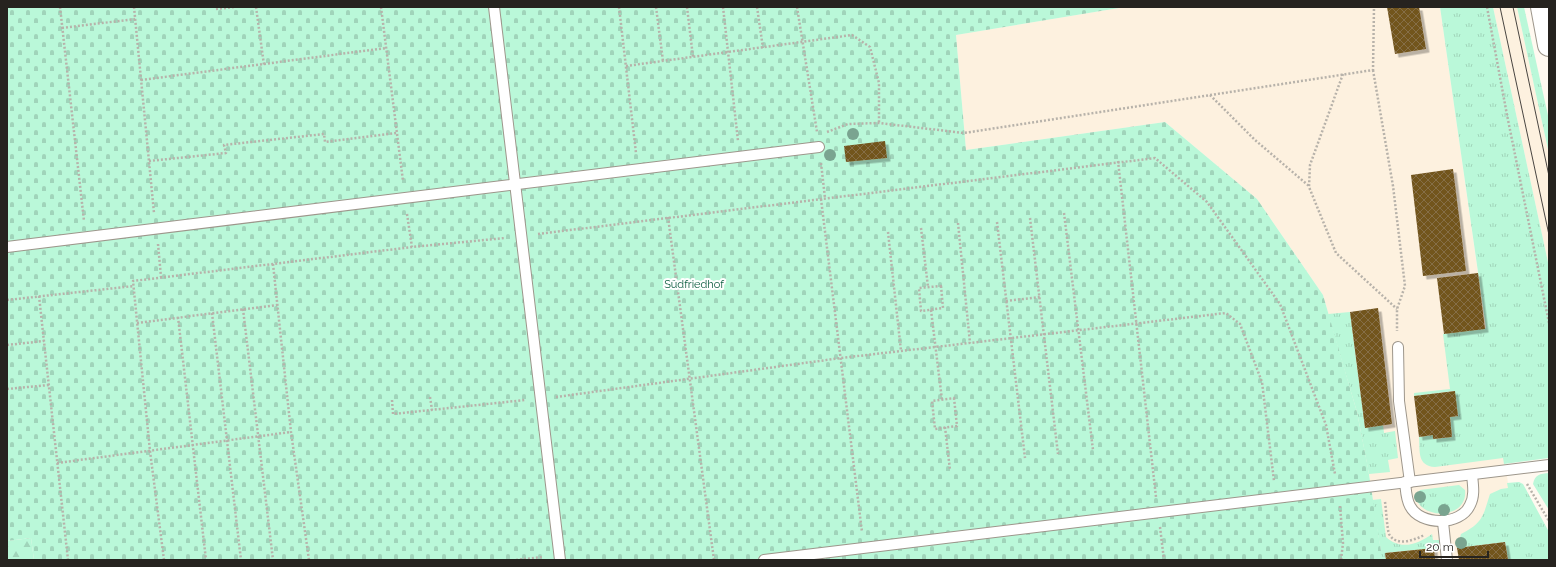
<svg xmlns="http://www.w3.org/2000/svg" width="1556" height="567" font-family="Raleway,sans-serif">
<defs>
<pattern id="grass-tufts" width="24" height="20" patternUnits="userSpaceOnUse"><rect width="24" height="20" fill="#baf8d9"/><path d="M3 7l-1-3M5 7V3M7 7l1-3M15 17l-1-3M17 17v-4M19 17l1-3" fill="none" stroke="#a0d4ba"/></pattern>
<pattern id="forest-firs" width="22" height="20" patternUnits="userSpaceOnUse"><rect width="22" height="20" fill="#baf8d9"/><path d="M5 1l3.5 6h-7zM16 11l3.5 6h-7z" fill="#a0d4ba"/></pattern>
<pattern id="cemetery-stones" width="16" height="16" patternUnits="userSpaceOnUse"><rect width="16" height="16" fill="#baf8d9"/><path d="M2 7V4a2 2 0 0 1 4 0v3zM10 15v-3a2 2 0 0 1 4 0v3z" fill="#a0d4ba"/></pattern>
<pattern id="building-cross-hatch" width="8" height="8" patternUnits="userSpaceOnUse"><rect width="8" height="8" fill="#72541f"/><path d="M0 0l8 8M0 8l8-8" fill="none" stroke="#856e46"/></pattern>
<filter id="shadow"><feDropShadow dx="3.5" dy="3.5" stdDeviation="0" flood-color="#0004"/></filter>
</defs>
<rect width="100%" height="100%" fill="#fff9f0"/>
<g fill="#fdf1df">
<path d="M1125 7H1440L1519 560H1381V551L1368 468 1357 412 1323 295 1257 199 1165 122 966 150 956 35Z"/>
<path d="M1493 7H1517L1549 154V267Z"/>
</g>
<g fill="url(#grass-tufts)">
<path d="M1440 7H1493L1549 267V458L1504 464 1503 458 1435 467C1417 466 1420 451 1419 437L1433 435V439L1452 437 1450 417 1458 416 1454 391 1414 396V393L1450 389 1443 334 1486 328Z"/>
<path d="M1517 7H1524L1549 120V154Z"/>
<path d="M1350 312 1365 428 1383 425 1384 433 1395 431 1398 458 1388 460 1390 472 1369 474 1357 412 1328 314Z"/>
<path d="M1549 473V510L1533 484C1535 474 1540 474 1549 473Z"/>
<path d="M1519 482 1523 484 1549 532V560H1508L1505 542 1457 548 1461 534C1483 523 1483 516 1490 494L1501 489 1508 488 1507 483Z"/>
<path d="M1459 485 1465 490C1468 516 1431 520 1419 504 1417 502 1417 498 1416 495L1420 490Z"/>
<path d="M1381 499 1386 537C1401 551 1418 544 1432 534L1433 540H1439L1441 550 1434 551V548L1385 553 1386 560H1381V551L1372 500Z"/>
</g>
<path fill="url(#forest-firs)" d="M31 538 34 560H7V541Z"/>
<path fill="url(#cemetery-stones)" d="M7 7H1125L956 35 966 150 1165 122 1257 199 1323 295 1357 412 1368 468 1381 551V560H34L31 538 7 541Z"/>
<g fill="url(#building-cross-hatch)" filter="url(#shadow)">
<path d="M1387 7H1419L1426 49 1395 54Z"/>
<path d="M885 141 887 158 846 162 844 146Z"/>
<path d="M1453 169 1466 271 1423 276 1411 175Z"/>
<path d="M1478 273 1485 329 1444 334 1437 278Z"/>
<path d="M1378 308 1392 424 1365 428 1350 312Z"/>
<path d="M1455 391 1458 416 1450 417 1452 437 1433 439V435L1419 437 1414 396Z"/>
<path d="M1505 542 1508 560H1459L1457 548Z"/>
<path d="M1434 548 1435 560H1386L1385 553Z"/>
</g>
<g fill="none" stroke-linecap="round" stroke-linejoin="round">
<g stroke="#9d968b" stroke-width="12">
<g id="lane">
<path d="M494 7 560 560"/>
<path d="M7 247 819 147"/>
<path d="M1398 347 1399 401 1410 482"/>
<path d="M1405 482C1406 490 1406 499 1410 506 1420 526 1461 526 1470 505 1475 496 1473 485 1472 475"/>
<path d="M1443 522 1447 560"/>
<path d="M764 560 1549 465"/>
</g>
</g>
<g stroke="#9d968b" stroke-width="24">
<path id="primary" d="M1542 7 1549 45"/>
</g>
<g stroke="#b7b2aa" stroke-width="2.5" stroke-dasharray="2 2" stroke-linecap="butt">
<path d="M60 7 84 221"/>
<path d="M134 7 154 213"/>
<path d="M256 7 264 65"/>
<path d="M381 7 403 181"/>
<path d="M619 7 636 153"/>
<path d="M656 7 663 61"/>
<path d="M687 7 693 57"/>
<path d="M723 7 738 141"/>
<path d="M757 7 763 48"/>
<path d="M797 7 817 132"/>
<path d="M1487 7 1507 115 1549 323"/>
<path d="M216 9 235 7"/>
<path d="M62 28 135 19"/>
<path d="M626 66 852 35 870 47 879 83V123"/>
<path d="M1373 70 1393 186 1405 286 1397 309V331"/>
<path d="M1343 74 1310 165 1309 187 1336 253 1397 309"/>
<path d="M141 80 386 48"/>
<path d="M1210 95 1255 140 1309 186"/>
<path d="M827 132 848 124 879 123 964 133 1373 70 1374 7"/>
<path d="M149 161 226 153 224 145 324 134 325 142 397 133"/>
<path d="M1118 161 1156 497"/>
<path d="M821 163 825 198"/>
<path d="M821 199 862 532"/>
<path d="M1064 213 1093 450"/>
<path d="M407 214 412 247"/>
<path d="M668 217 714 560"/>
<path d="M1030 218 1058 454"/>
<path d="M997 222 1025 458"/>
<path d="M958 223 970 343"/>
<path d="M921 228 928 287"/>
<path d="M888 232 901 351"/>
<path d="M538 234 1155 158 1207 202 1280 304 1326 425 1335 474"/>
<path d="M158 244 161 277"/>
<path d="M273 264 291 432 309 560"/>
<path d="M941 286 943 308 921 311 919 288Z"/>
<path d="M39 296 68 560"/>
<path d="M7 300 134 286"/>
<path d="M1006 301 1040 297"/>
<path d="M243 309 273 560"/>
<path d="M931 310 942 400"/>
<path d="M212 313 241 560"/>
<path d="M178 317 206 560"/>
<path d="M137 323 277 305"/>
<path d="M7 345 44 341"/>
<path d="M7 389 49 385"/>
<path d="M430 397 432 410"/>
<path d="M556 397 841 358 1226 313 1240 324 1262 382 1274 481"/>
<path d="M954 398 957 426 935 429 932 401Z"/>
<path d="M392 400 393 414 525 400"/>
<path d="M945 427 950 470"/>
<path d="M57 463 291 432"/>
<path d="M1527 484 1549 521"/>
<path d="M1385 502C1386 508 1387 528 1389 534 1396 547 1415 540 1424 535"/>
<path d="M1340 506 1343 543 1341 560"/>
<path d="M1160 527 1164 560"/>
<path d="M164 560 150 451 133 281 412 247 505 238"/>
<path d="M516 560 543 557"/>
</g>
<use href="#lane" stroke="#fff" stroke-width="10"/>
<use href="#primary" stroke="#fff" stroke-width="22"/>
<g stroke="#484440" stroke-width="1">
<path d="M1500 7 1549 235"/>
<path d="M1513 7 1549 176"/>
</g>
</g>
<g fill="#7aa490">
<circle cx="853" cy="134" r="6"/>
<circle cx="830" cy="155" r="6"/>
<circle cx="1420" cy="497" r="6"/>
<circle cx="1444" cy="510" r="6"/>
<circle cx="1461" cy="543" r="6"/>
</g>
<g text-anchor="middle" stroke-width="4" stroke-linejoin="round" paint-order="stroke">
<g font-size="11" fill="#0e5e41" stroke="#fff">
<text x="694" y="288">Südfriedhof</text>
</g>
</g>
<rect width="1556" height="567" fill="none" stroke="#26231f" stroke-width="16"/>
<path d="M1420 551v6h68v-6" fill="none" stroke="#26231f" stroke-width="2"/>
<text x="1426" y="551" font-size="12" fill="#26231f" stroke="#ffffff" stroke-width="3" paint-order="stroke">20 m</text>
</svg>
